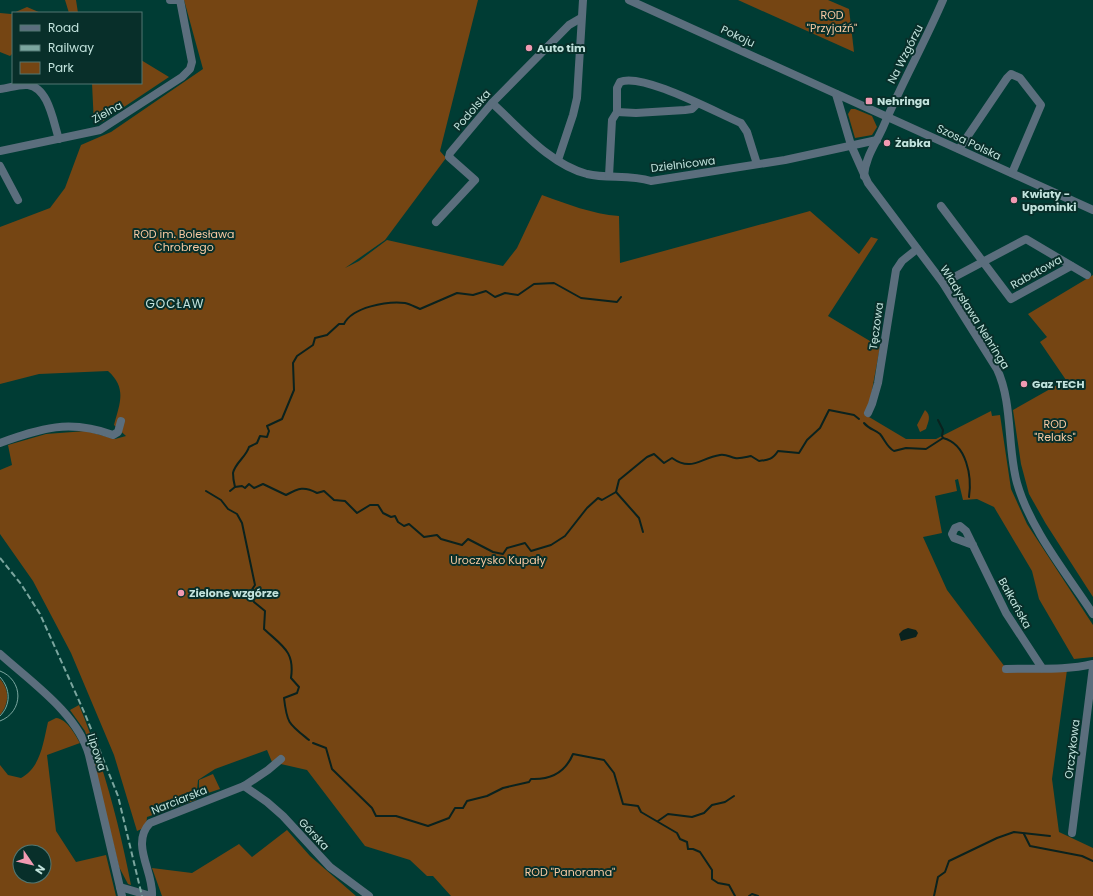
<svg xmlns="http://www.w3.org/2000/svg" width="1093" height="896" font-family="Poppins,sans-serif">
<rect width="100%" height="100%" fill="#003c34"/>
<g fill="#754513" fill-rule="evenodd">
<path d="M65 0H76L78 13H69Z"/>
<path d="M184 0H478L440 151 446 158 385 240 345 268 359 261 387 240 503 266 517 248 542 195C567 204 592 214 619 216L620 263 810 211 859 254 871 237 878 239 828 316 880 347 870 401 864 414 906 439H936L991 411 992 416 1000 415 1011 489 1027 524 1093 625V657L1074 659 1039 599 1032 571 994 507 977 499 963 500 958 479 955 480 957 491 935 496 942 533 923 537 947 590 1005 667 1067 670 1052 779 1059 832 1093 848V896H451L433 876H427L410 860 365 846 307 770 272 762 267 750 215 769 198 780 196 800 147 817 146 827 137 831 114 755 71 653 33 581 0 534V470L12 465 8 445 46 434 86 431 115 439 126 436 114 425C120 403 127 388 108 371L39 374 0 384V227L50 208 65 188 81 145 111 132 203 69Z"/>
<path d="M738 0H828L849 9 854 52Z"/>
<path d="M27 7 41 13H13V53L10 56 0 52V13L11 14Z"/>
<path d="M141 60 169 77 103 121 94 125 92 83H141Z"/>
<path d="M851 109H855L872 116 877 127 872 135 855 138 848 114Z"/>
<path d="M1093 275V597L1046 524 1029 494 1021 464 1013 410 1066 380 1040 342 1047 337 1028 314Z"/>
<path d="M925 410C932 416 928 422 926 429L920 432 917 425Z"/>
<path d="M0 679C10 690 9 704 0 715Z"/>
<path d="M79 705C103 763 119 823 131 885L128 884 119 867 89 743 85 731 70 710Z"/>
<path d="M56 718C67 719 75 734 80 743L47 755 56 831 76 862 106 855 116 896H0V765L8 775 21 778C41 767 43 743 48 722ZM20 852H44V876H20Z"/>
<path d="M213 774 220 789 199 796V780Z"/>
<path d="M287 830 310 856 356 896H162L152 868 192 873 239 844 252 857Z"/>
</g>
<path fill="#0a221e" d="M908 628 916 630 918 633 916 637 901 641 899 634 903 630Z"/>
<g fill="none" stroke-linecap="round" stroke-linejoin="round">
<g stroke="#0a221e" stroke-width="2">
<path d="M864 423C869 429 875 430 880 434 885 440 887 447 894 451L906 448 926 449 943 438 942 436 943 430 938 420"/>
<path d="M943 438C967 444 972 477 969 497"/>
<path d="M235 487C234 483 233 477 233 473 235 463 246 457 249 447L257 443 260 436 267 437 269 431 267 426 282 419 294 390 293 363 297 356 313 345 315 338 327 335 339 324H344C352 307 387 301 405 303 410 304 415 307 420 309L457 293 473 295 486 291 495 297 505 293 518 295 534 284 554 283 581 298 617 302 621 297"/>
<path d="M206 491 221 500 228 509 237 514 242 523 255 585 249 594 254 602 265 611 264 629C282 646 295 651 291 678L299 687 297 693 284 698C287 724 289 724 309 740"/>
<path d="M230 491 235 487 242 486 245 488 249 484 254 488 263 484 286 495C299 488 304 486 317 493L324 491 334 500 345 501 357 513 370 505H378L383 513 391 517 395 516 398 522 404 526 409 524 424 537 437 535 441 539 462 545 468 539 493 552 503 554 507 548 525 543 531 551 551 545 565 536 587 508 598 498 602 500 616 492 619 480 647 457 654 454 664 463 672 458C692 472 700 458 720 455 726 454 730 457 735 458 740 459 746 457 751 456L759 461C769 460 773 459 778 451L799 453 807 440 820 428 829 410 854 415 859 419"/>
<path d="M616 492 639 518 643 532"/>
<path d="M313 743 326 748 332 769 372 808 376 816H396L428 826 449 818 455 808H463L467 801 487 796 503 788 529 782 531 779C551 780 565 773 573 754L604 760 614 773 623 804 638 806 641 812 677 833 680 839 687 842 688 849H693L700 852 712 870V879L718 883 729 885 735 896"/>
<path d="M658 821 668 814 692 817 704 813 712 805 725 802 734 796"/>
<path d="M1024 834 1030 846 1082 856 1093 861"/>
<path d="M749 896 752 894 758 896"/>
<path d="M934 896 938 877 945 872 949 861 997 838 1014 832 1050 836"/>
</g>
<g stroke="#5b6e7d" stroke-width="8">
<path d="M170 0H180"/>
<path d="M629 0 1093 210"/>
<path d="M0 89C9 88 19 84 28 85 49 88 53 122 59 139"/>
<path d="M836 94 851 145 868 183 943 283 997 369C1013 403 1007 447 1017 483 1030 529 1067 574 1093 614"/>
<path d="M492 103C520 128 549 164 587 174 608 179 630 174 651 181L785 160 877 140"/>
<path d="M617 112 636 113 685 110 692 109 697 104"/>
<path d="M959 149 1007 78 1011 74 1020 78 1041 105 1012 173"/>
<path d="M0 151 100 130 182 77 190 69 192 62 180 0"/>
<path d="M558 160 573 115 577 98 583 0"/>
<path d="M0 166 18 200"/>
<path d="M609 176 612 120 617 112V88L620 82C642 72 717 113 741 123L747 132 757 164"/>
<path d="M864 176C865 157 877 142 884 125 902 83 925 42 943 0"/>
<path d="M941 206 1011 299 1071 266"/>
<path d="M436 222 475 180 449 157 450 153 492 103 569 25 581 18"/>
<path d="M943 283 1026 239 1087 275"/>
<path d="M868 413 872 404 878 383 896 270 902 261 917 249"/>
<path d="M0 443C42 428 69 419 113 435L118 432 121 421"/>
<path d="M973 545 954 538 952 534 955 528 960 526 966 531 1006 613 1042 668"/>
<path d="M0 654C31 682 78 714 89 755L122 896"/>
<path d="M1006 669C1034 668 1065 671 1093 664"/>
<path d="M244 786 267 802 283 816 330 867 369 896"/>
<path d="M1072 833 1093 667"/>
<path d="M120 887 151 896"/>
<path d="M152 896C154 872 130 844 150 823L244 786 268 770 281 759"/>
</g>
<g stroke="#7ba69f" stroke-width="1">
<path d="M0 671C24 680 24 712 0 721"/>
<path d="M0 677C11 689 11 705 0 716"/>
</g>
<path stroke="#7ba69f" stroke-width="2" stroke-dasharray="6 3" stroke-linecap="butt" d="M0 558 21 584 40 614 85 714 118 796 142 896"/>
</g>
<g fill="#f19ab2" stroke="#082f2a" stroke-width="1.5">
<circle cx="529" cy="48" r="4"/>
<rect x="865" y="97" width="8" height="8" rx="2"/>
<circle cx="887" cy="143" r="4"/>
<circle cx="1014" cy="200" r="4"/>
<circle cx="1024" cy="384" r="4"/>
<circle cx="181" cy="593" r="4"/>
</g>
<g text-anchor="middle" stroke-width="4" stroke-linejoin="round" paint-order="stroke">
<g font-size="11" fill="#f7c9a2" stroke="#082f2a">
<text x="832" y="19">ROD<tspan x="832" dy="13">"Przyjaźń"</tspan></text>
<text x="184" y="238">ROD im. Bolesława<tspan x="184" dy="13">Chrobrego</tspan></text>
<text x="1055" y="428">ROD<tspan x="1055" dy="13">"Relaks"</tspan></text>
<text x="498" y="564">Uroczysko Kupały</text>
<text x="570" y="876">ROD "Panorama"</text>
</g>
<g font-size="11" fill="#c2e3dd" stroke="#082f2a">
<text transform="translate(738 36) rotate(25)" y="4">Pokoju</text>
<text transform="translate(905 54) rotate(-63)" y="4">Na Wzgórzu</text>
<text transform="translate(472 110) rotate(-49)" y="4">Podolska</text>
<text transform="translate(107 112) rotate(-29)" y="4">Zielna</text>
<text transform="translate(969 142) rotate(25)" y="4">Szosa Polska</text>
<text transform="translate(683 164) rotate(-7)" y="4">Dzielnicowa</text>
<text transform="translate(1036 272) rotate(-29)" y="4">Rabatowa</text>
<text transform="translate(975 317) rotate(58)" y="4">Władysława Nehringa</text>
<text transform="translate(876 326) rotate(-82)" y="4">Tęczowa</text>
<text transform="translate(1015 603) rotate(61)" y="4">Bałkańska</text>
<text transform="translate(1072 749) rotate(-83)" y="4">Orczykowa</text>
<text transform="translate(97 752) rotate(72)" y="4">Lipowa</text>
<text transform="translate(179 800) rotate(-22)" y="4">Narciarska</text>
<text transform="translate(314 834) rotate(47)" y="4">Górska</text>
</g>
<g font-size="11" font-weight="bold" fill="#c2e3dd" stroke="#082f2a" text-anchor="start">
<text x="537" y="52">Auto tim</text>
<text x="877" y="105">Nehringa</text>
<text x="895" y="147">Żabka</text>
<text x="1022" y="198">Kwiaty -<tspan x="1022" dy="13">Upominki</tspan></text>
<text x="1032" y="388">Gaz TECH</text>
<text x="189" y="597">Zielone wzgórze</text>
</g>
<g font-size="12" letter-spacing="1" fill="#c2e3dd" stroke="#082f2a">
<text x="175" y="308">GOCŁAW</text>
</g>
</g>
<rect x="12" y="12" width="130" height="72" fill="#082f2a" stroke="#527772"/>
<rect x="20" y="25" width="20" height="6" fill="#5b6e7d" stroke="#527772"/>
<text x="48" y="32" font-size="12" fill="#c2e3dd">Road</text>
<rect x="20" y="45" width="20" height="6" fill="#7ba69f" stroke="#527772"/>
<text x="48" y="52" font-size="12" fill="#c2e3dd">Railway</text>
<rect x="20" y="62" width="20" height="12" fill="#754513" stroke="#527772"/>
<text x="48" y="72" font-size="12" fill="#c2e3dd">Park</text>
<g transform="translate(32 864) rotate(124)"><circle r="19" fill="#082f2a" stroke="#527772"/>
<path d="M0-3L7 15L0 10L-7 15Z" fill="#f19ab2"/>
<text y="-6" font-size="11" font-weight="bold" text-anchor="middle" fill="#c2e3dd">N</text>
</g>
</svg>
